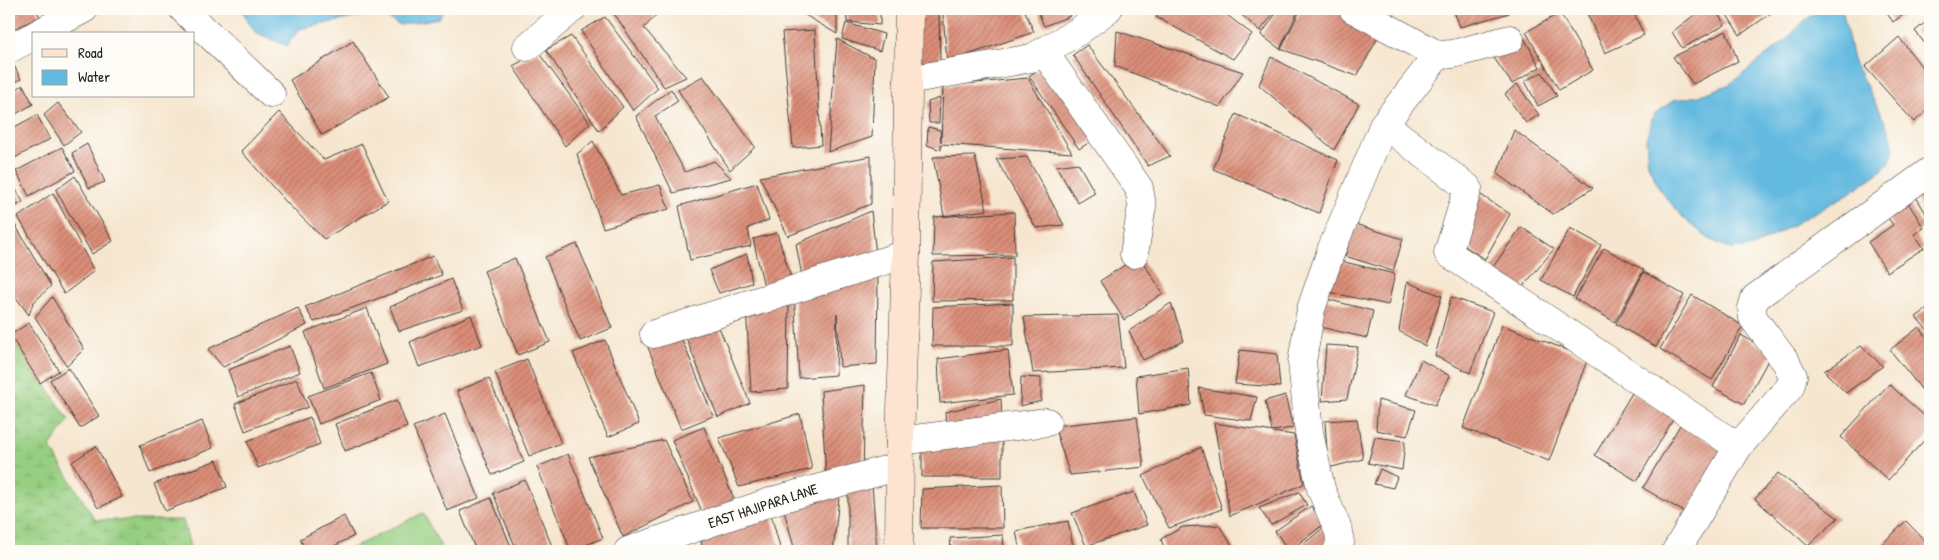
<svg xmlns="http://www.w3.org/2000/svg" width="1939" height="560" font-family="'Patrick Hand',sans-serif">
<defs>
<pattern id="wetland-marsh" width="20" height="14" patternUnits="userSpaceOnUse" patternTransform="scale(1.25)"><rect width="20" height="14" fill="#97cf82"/><path d="M1 5h8M5 5V1M11 12h8M15 12V8" fill="none" stroke="#82b170"/></pattern>
<pattern id="building-hatch" width="6" height="6" patternUnits="userSpaceOnUse" patternTransform="scale(1.25)"><rect width="6" height="6" fill="#dc8e78"/><path d="M-1 1l2-2M0 6l6-6M5 7l2-2" fill="none" stroke="#b27362"/></pattern>
</defs>
<rect width="100%" height="100%" fill="#fdfcf7"/>
<filter id="ink" filterUnits="userSpaceOnUse"><feTurbulence type="fractalNoise" baseFrequency=".02" numOctaves="2"/><feDisplacementMap in="SourceGraphic" scale="10" xChannelSelector="R" yChannelSelector="G"/><feConvolveMatrix kernelMatrix="1 2 1 2 8 2 1 2 1" color-interpolation-filters="sRGB"/></filter>
<filter id="wash" filterUnits="userSpaceOnUse"><feTurbulence type="fractalNoise" baseFrequency=".0096" numOctaves="4" result="noise"/><feDisplacementMap in="SourceGraphic" scale="20" xChannelSelector="R" yChannelSelector="G"/><feGaussianBlur stdDeviation="1.12" result="paint"/><feColorMatrix in="noise" values="0 0 0 0 0 0 0 0 0 0 0 0 0 0 0 0 0 1.4 0 .05"/><feComposite in="paint" operator="in"/></filter>
<g filter="url(#wash)">
<rect width="100%" height="100%" fill="#f6e6cf"/>
<path fill="url(#wetland-marsh)" stroke="#5a764f" d="M9 330 69 420 50 447 95 520H183L190 547 187 551H9Z"/>
<path fill="#97cf82" stroke="#5a764f" d="M423 513 443 551H346Z"/>
<g fill="#63bae0" stroke="#406b7e">
<path d="M241 9H445L439 18 400 25 377 13 299 29 287 46 255 32Z"/>
<path d="M1822 9H1838L1843 13 1853 60 1890 132 1894 149 1890 162 1880 172 1848 194 1753 247 1731 249 1709 239 1682 217 1660 190 1648 164 1646 139 1653 115 1674 100 1699 96 1730 84 1785 41 1805 20Z"/>
</g>
<g id="blocks">
<g fill="url(#building-hatch)">
<path d="M9 9H36L40 17 9 31Z"/>
<path d="M611 9H660L661 10 644 28 686 77 664 87Z"/>
<path d="M795 9H832L837 12V34Z"/>
<path d="M846 9H880V25L847 22Z"/>
<path d="M956 9H1024L1034 32 947 62 943 14Z"/>
<path d="M1037 9H1067L1070 16 1044 26Z"/>
<path d="M1160 9H1219L1252 34 1233 59 1156 17Z"/>
<path d="M1235 9H1277L1260 31Z"/>
<path d="M1279 9H1299L1280 49 1261 35Z"/>
<path d="M1301 9H1342L1382 30 1357 76 1281 49Z"/>
<path d="M1453 9H1506L1509 13 1460 27Z"/>
<path d="M1585 9H1632L1644 35 1605 53Z"/>
<path d="M1702 9H1715L1725 25 1682 48 1672 32Z"/>
<path d="M1723 9H1777L1740 35Z"/>
<path d="M1884 9H1911L1893 22Z"/>
<path d="M913 12H939L940 63 914 72Z"/>
<path d="M1560 13 1593 70 1559 90 1526 32Z"/>
<path d="M605 17 658 88 633 111 581 31Z"/>
<path d="M1930 19V50L1915 31Z"/>
<path d="M846 23 884 34 880 51 842 39Z"/>
<path d="M815 30 821 145 793 148 782 32Z"/>
<path d="M1117 31 1243 72 1220 107 1115 66Z"/>
<path d="M1726 31 1738 61 1693 84 1673 57Z"/>
<path d="M571 36 623 107 599 131 546 50Z"/>
<path d="M1899 37 1930 78V108L1914 122 1865 67Z"/>
<path d="M1524 38 1540 67 1512 84 1492 55Z"/>
<path d="M837 39 875 59 872 137 828 152Z"/>
<path d="M353 41 389 97 322 135 290 80Z"/>
<path d="M1087 45 1170 156 1148 166 1073 55Z"/>
<path d="M538 52 590 123 565 146 513 66Z"/>
<path d="M1271 57 1359 104 1334 150 1259 85Z"/>
<path d="M11 60 21 79 9 85V61Z"/>
<path d="M1050 62 1100 135 1079 149 1029 76Z"/>
<path d="M1542 72 1557 96 1538 106 1525 81Z"/>
<path d="M703 76 755 147 730 170 678 90Z"/>
<path d="M1028 78 1072 153 941 144V150L927 145 928 127 940 130 941 142 943 86Z"/>
<path d="M1517 84 1539 115 1526 123 1505 94Z"/>
<path d="M23 85 33 104 9 118V94Z"/>
<path d="M671 89 678 101 655 116 685 172 714 161 731 178 673 193 636 116Z"/>
<path d="M940 98 939 123H929L928 102Z"/>
<path d="M58 103 81 132 64 145 44 115Z"/>
<path d="M279 112 324 160 362 144 388 201 324 239 287 203 241 151Z"/>
<path d="M1236 114 1338 160 1319 213 1213 169Z"/>
<path d="M37 115 50 139 9 161V130Z"/>
<path d="M1514 130 1593 188 1553 214 1497 174Z"/>
<path d="M593 141 621 195 660 185 669 209 603 228 577 154Z"/>
<path d="M87 144 105 182 89 188 72 153Z"/>
<path d="M62 147 75 171 29 196 16 171Z"/>
<path d="M871 156V204L788 236 760 177Z"/>
<path d="M975 156 987 210 944 216 933 157Z"/>
<path d="M1027 157 1064 225 1036 228 996 159Z"/>
<path d="M1078 163 1095 193 1078 203 1056 166Z"/>
<path d="M75 176 113 241 92 254 56 190Z"/>
<path d="M9 177 23 202 9 210Z"/>
<path d="M757 183 769 220 748 228 751 246 690 260 679 206Z"/>
<path d="M1930 188V220L1916 197Z"/>
<path d="M53 193 94 271 64 294 18 217Z"/>
<path d="M1481 195 1510 214 1485 259 1454 239Z"/>
<path d="M1907 201 1924 228 1914 234 1924 248 1887 272 1868 242 1893 225 1886 215Z"/>
<path d="M871 211 876 254 802 276 796 244Z"/>
<path d="M1014 212 1015 255 933 256 934 217Z"/>
<path d="M13 221 51 286 33 303 29 315 9 288V224Z"/>
<path d="M1355 224 1403 239 1393 271 1345 256Z"/>
<path d="M1521 227 1554 249 1517 294 1491 270Z"/>
<path d="M1570 228 1601 245 1573 297 1541 280Z"/>
<path d="M777 233 792 281 765 291 753 239Z"/>
<path d="M577 244 612 328 580 341 545 257Z"/>
<path d="M1604 248 1644 270 1615 322 1575 299Z"/>
<path d="M747 254 752 283 719 293 709 270Z"/>
<path d="M433 256 442 275 314 322 305 307Z"/>
<path d="M1139 256 1163 293 1124 320 1100 281Z"/>
<path d="M1013 257V300L932 301 933 262Z"/>
<path d="M515 258 550 342 518 355 484 271Z"/>
<path d="M1336 260 1395 274 1388 305 1328 292Z"/>
<path d="M1644 272 1684 295 1656 347 1616 324Z"/>
<path d="M878 274 877 364 840 367 837 313 836 375 799 378 794 291Z"/>
<path d="M451 279 463 310 399 331 390 307Z"/>
<path d="M1407 282 1442 296 1425 346 1399 331Z"/>
<path d="M1692 295 1743 326 1712 380 1660 349Z"/>
<path d="M52 297 84 349 67 366 35 317Z"/>
<path d="M1451 297 1493 312 1470 373 1435 356Z"/>
<path d="M1326 299 1373 311 1367 338 1320 327Z"/>
<path d="M789 300 788 389 751 392 746 306Z"/>
<path d="M1013 303V346H932L933 307Z"/>
<path d="M1171 303 1184 341 1143 360 1129 331Z"/>
<path d="M1930 307V333L1916 317Z"/>
<path d="M298 308 307 325 223 367 208 349Z"/>
<path d="M367 308 387 364 324 388 305 332Z"/>
<path d="M471 315 482 345 419 367 410 342Z"/>
<path d="M1118 315 1124 368 1033 373 1024 317Z"/>
<path d="M716 320 750 403 718 417 684 333Z"/>
<path d="M29 323 59 371 40 383 10 335Z"/>
<path d="M1502 325 1588 358 1549 461 1463 428Z"/>
<path d="M1919 327 1930 341V400L1890 350Z"/>
<path d="M679 332 713 416 681 429 647 345Z"/>
<path d="M1741 335 1772 353 1744 404 1713 387Z"/>
<path d="M605 340 639 424 608 437 573 353Z"/>
<path d="M1326 345 1358 347 1347 399 1322 401Z"/>
<path d="M290 346 300 372 238 397 228 370Z"/>
<path d="M1861 346 1883 366 1846 393 1824 371Z"/>
<path d="M1008 350 1013 395 940 403 938 359Z"/>
<path d="M1240 350 1277 354 1280 387 1235 384Z"/>
<path d="M527 359 561 443 529 456 495 372Z"/>
<path d="M1421 360 1450 376 1435 405 1406 395Z"/>
<path d="M69 368 99 416 80 428 50 380Z"/>
<path d="M1188 368 1191 405 1139 414 1136 376Z"/>
<path d="M371 373 381 400 319 424 308 396Z"/>
<path d="M1021 377 1041 378V401L1020 406Z"/>
<path d="M489 378 524 462 492 475 457 391Z"/>
<path d="M297 379 308 407 245 431 235 404Z"/>
<path d="M1889 384 1930 421V434L1888 480 1841 437Z"/>
<path d="M865 385 863 475 826 478 821 391Z"/>
<path d="M1199 388 1257 397 1251 421 1204 415Z"/>
<path d="M1632 393 1674 418 1637 481 1595 455Z"/>
<path d="M1285 395 1293 428 1272 431 1265 401Z"/>
<path d="M1001 399 1002 420 946 430 945 412Z"/>
<path d="M397 400 407 427 345 451 335 424Z"/>
<path d="M1378 400 1416 410 1407 436 1376 430Z"/>
<path d="M445 414 479 498 447 511 413 427Z"/>
<path d="M800 414 812 469 739 487 719 438Z"/>
<path d="M310 417 320 444 258 468 247 441Z"/>
<path d="M1137 417 1144 467 1070 475 1054 426Z"/>
<path d="M1357 419 1363 459 1328 468 1325 421Z"/>
<path d="M202 421 213 448 150 473 140 445Z"/>
<path d="M1214 423 1294 435 1304 484 1230 516Z"/>
<path d="M1680 425 1723 450 1686 513 1643 488Z"/>
<path d="M704 427 739 511 707 524 672 440Z"/>
<path d="M1002 434V477H922V438Z"/>
<path d="M1375 437 1405 441 1402 470 1368 463Z"/>
<path d="M664 440 693 502 623 537 588 457Z"/>
<path d="M96 446 122 497 98 508 72 462Z"/>
<path d="M1201 447 1222 509 1169 528 1143 476Z"/>
<path d="M568 454 603 538 571 551 537 467Z"/>
<path d="M217 460 227 487 165 511 154 484Z"/>
<path d="M1380 469 1397 477 1393 488 1374 484Z"/>
<path d="M1778 473 1838 518 1808 546 1755 499Z"/>
<path d="M525 480 554 551H517L493 493Z"/>
<path d="M872 483 877 551H848V490Z"/>
<path d="M1002 485 1003 528H921L922 489Z"/>
<path d="M840 489 833 551H795L782 503Z"/>
<path d="M1134 492 1147 525 1086 546 1072 513Z"/>
<path d="M1299 492 1307 505 1271 525 1259 508Z"/>
<path d="M491 498 513 551H476L460 511Z"/>
<path d="M1311 506 1324 524 1289 551 1275 531Z"/>
<path d="M769 507 781 551H703L700 536Z"/>
<path d="M344 516 354 536 324 551H306L300 539Z"/>
<path d="M1068 521 1074 551H1020L1016 531Z"/>
<path d="M1906 521 1930 546V551H1875Z"/>
<path d="M1329 524 1334 538 1319 551H1294Z"/>
<path d="M1219 525 1236 551H1165L1161 539 1183 527Z"/>
<path d="M1003 535 1004 551H951L950 538Z"/>
</g>
</g>
</g>
<g filter="url(#ink)">
<use href="#blocks" fill-opacity="0" stroke="#3d3a37" stroke-width="1"/>
<g fill="none" stroke-linecap="round" stroke-linejoin="round">
<g stroke="#3d3a37" stroke-width="29">
<g id="street">
<path d="M183 9 271 94"/>
<path d="M1353 9 1438 55 1453 54 1510 39"/>
<path d="M37 34 84 9"/>
<path d="M527 47 572 9"/>
<path d="M9 49 34 36"/>
<path d="M1044 52 1139 188 1142 206 1134 254"/>
<path d="M908 80 1032 58 1079 31 1108 9"/>
<path d="M1384 124 1468 188 1448 253 1738 447"/>
<path d="M654 334 906 254"/>
<path d="M900 441 1047 422"/>
<path d="M628 551 776 500 900 466"/>
<path d="M1337 551 1340 543 1339 532 1321 489 1309 432 1302 362 1311 309 1332 248 1384 124 1438 55"/>
<path d="M1676 551 1738 447 1790 387 1793 376 1786 362 1753 318 1752 308 1755 298 1930 171"/>
</g>
</g>
<g stroke="#3d3a37" stroke-width="29">
<path id="secondary" d="M899 551 900 441 906 254 909 9"/>
</g>
<use href="#street" stroke="#fff" stroke-width="28"/>
<use href="#secondary" stroke="#fde4d1" stroke-width="28"/>
</g>
</g>
<g text-anchor="middle" stroke-width="5" stroke-linejoin="round" paint-order="stroke">
<g font-size="15" fill="#1c1c1c" stroke="#fdfcf7">
<text transform="translate(763 506) rotate(-18)" y="5">EAST HAJIPARA LANE</text>
</g>
</g>
<rect width="1939" height="560" fill="none" stroke="#fdfcf7" stroke-width="30"/>
<rect x="32" y="32" width="162" height="65" fill="#fdfcf7" stroke="#a3a29f"/>
<rect x="42" y="49" width="25" height="8" fill="#fde4d1" stroke="#a3a29f"/>
<text x="78" y="58" font-size="15" fill="#1c1c1c">Road</text>
<rect x="42" y="70" width="25" height="15" fill="#63bae0" stroke="#a3a29f"/>
<text x="78" y="82" font-size="15" fill="#1c1c1c">Water</text>
</svg>
